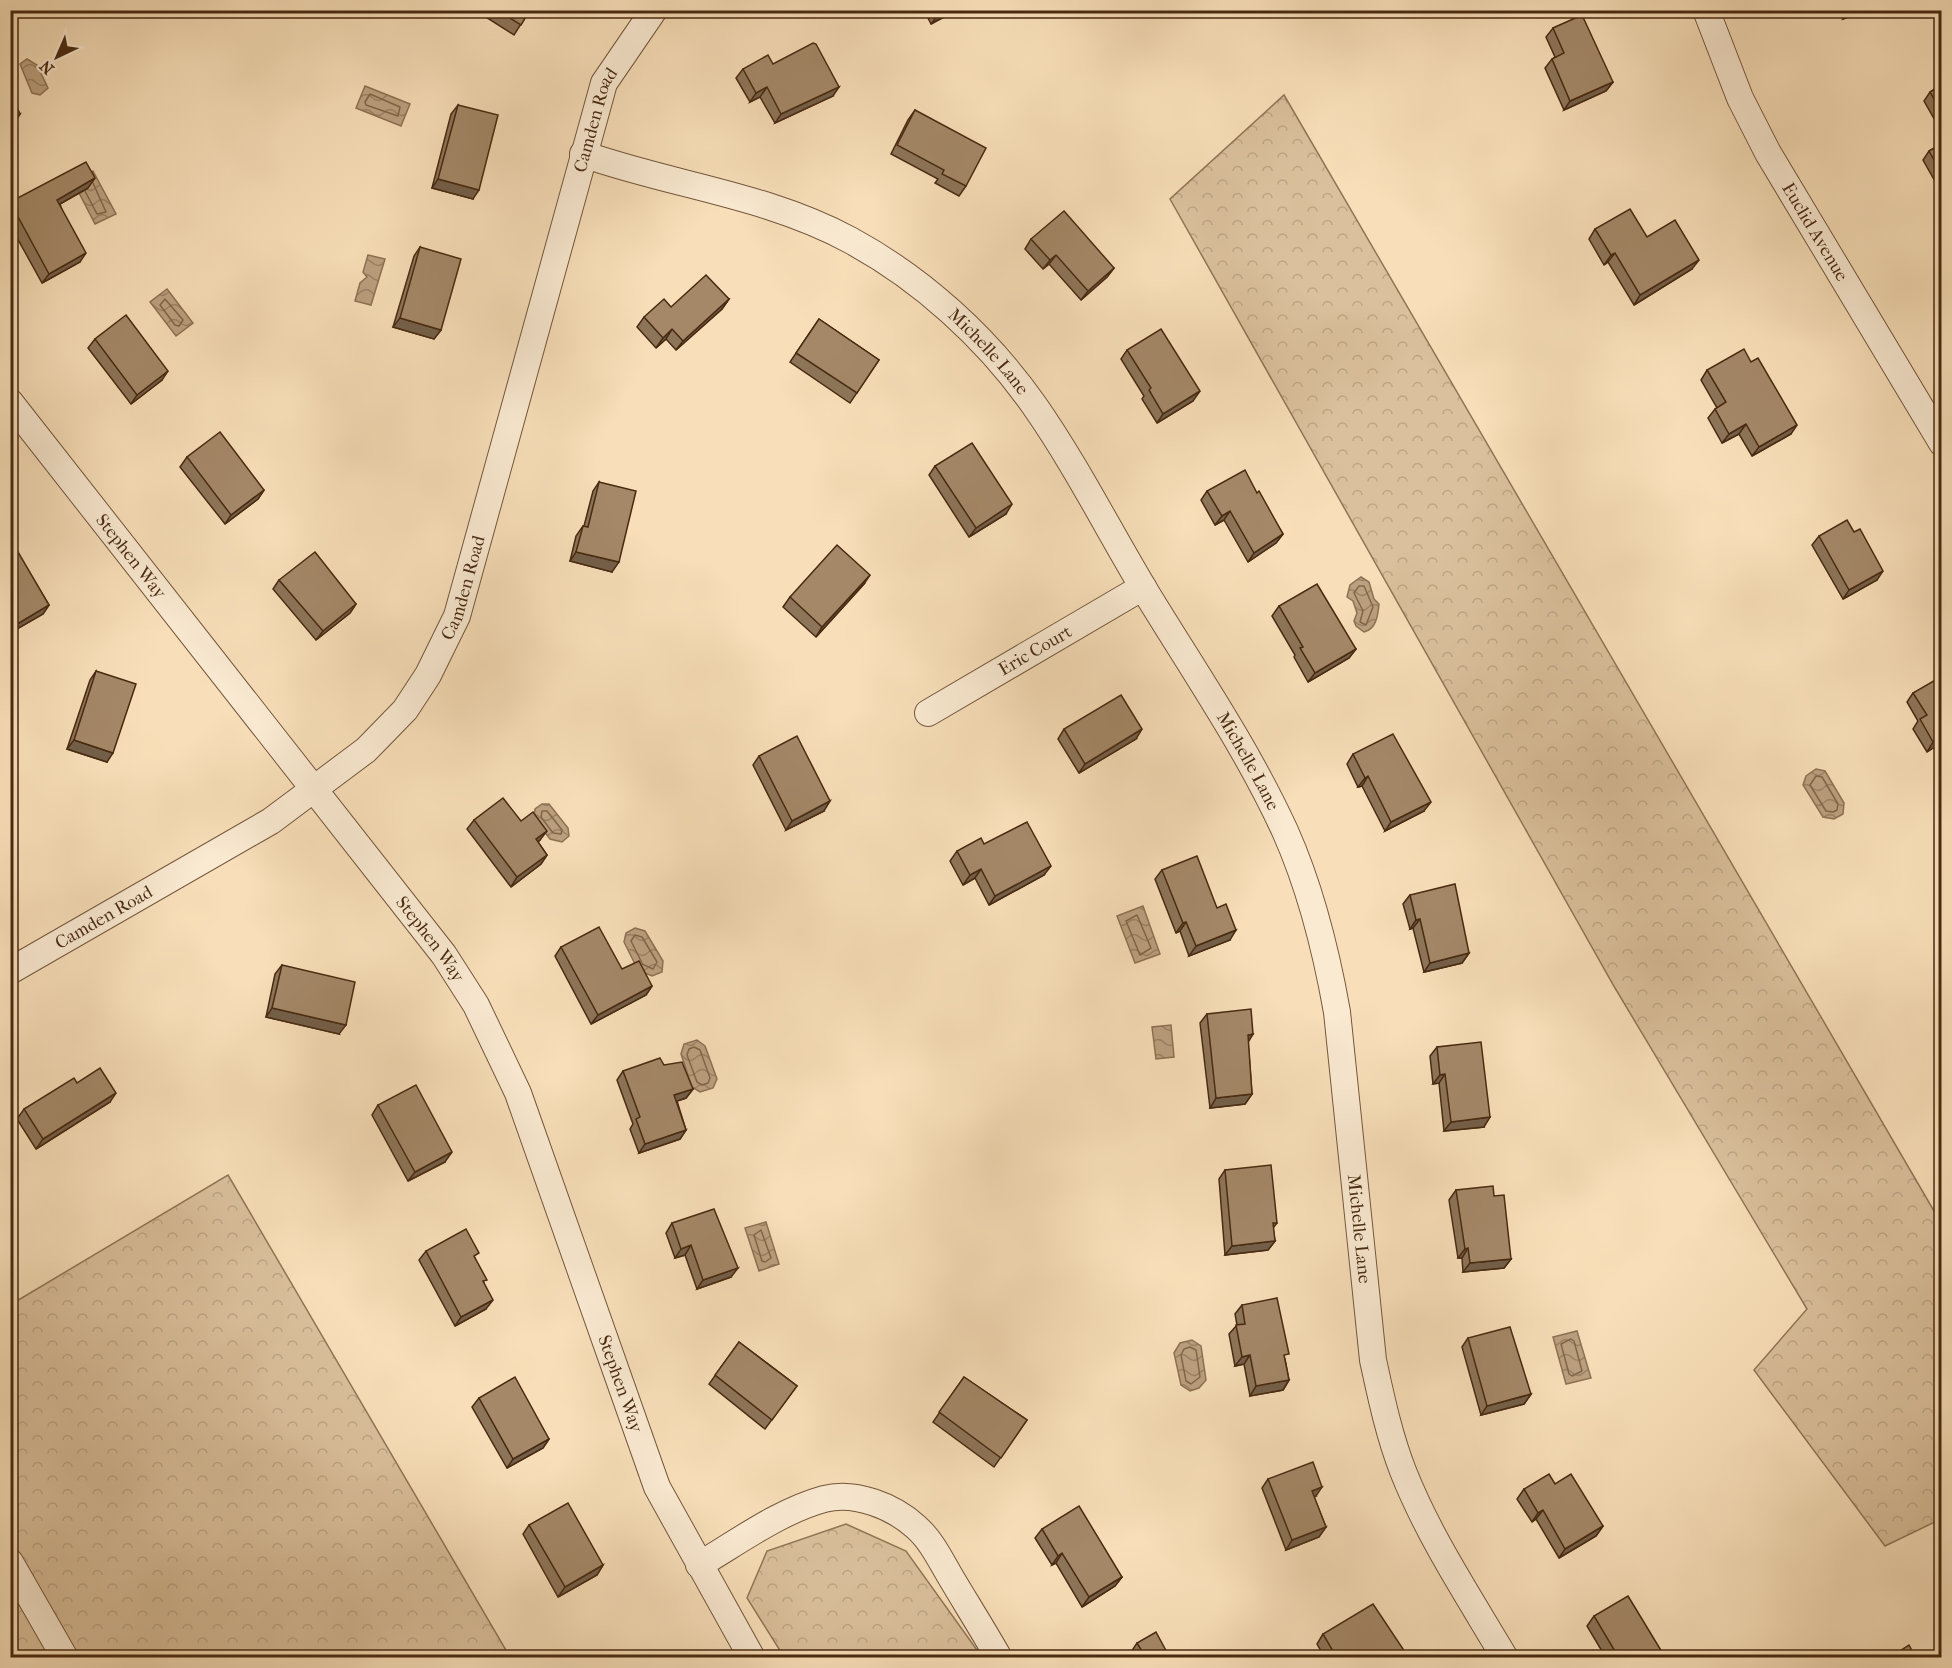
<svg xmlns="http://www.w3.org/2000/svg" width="1952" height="1668" font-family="'IM FELL French Canon',serif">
<defs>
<pattern id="forest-crowns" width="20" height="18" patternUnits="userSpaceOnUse" patternTransform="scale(1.5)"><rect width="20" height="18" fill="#dac09c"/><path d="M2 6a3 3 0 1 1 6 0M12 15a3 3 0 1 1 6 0" fill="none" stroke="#bda585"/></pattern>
<pattern id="water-waves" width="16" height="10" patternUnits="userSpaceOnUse" patternTransform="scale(1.5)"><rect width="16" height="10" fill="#bca180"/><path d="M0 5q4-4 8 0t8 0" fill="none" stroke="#9b8367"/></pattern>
</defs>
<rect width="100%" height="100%" fill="#f8dfb9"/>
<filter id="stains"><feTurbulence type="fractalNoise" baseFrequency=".00333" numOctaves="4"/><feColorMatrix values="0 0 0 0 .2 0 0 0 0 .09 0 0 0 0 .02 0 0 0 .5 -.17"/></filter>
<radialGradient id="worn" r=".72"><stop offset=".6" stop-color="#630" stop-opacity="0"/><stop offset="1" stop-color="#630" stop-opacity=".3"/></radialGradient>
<g fill="url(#forest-crowns)" stroke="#917556" stroke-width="1.5">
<path d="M1284 95 1941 1223V1519L1885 1546 1754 1370 1807 1309 1615 988 1170 199Z"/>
<path d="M228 1175 510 1657H11L10 1305Z"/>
<path d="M846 1524 906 1551 982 1657H784L747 1598 767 1551Z"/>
</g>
<g fill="url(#water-waves)" stroke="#8e7154" stroke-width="1.5">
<path d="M27 59 37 65 48 88 40 95 32 93 20 64Z"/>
<path d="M365 86 410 104 401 126 356 108Z"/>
<path d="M93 171 116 214 95 224 73 181Z"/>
<path d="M368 255 385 259 371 305 355 301 360 283 367 277 363 272Z"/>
<path d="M167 289 193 323 176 336 150 302Z"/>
<path d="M1361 577 1369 582 1374 599 1379 604C1378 616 1376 629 1364 632L1356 626 1354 621 1357 613 1353 601 1347 597 1350 585Z"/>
<path d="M1816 769 1825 771 1844 803 1843 814 1834 819 1823 817 1803 785 1806 776Z"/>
<path d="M542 804H549L568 828 569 836 562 842 550 839 534 818 535 809Z"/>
<path d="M1143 906 1160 954 1135 963 1117 916Z"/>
<path d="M635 928 645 931 663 961 662 972 652 976 638 970 624 942 626 933Z"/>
<path d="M1171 1025 1174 1057 1156 1059 1152 1027Z"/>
<path d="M697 1040 705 1046 717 1079 713 1088 700 1092 692 1087 681 1054 684 1044Z"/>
<path d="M766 1222 779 1264 759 1271 745 1228Z"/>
<path d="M1577 1331 1591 1378 1566 1384 1553 1337Z"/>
<path d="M1192 1340 1201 1346 1206 1380 1199 1388 1190 1391 1181 1385 1174 1353 1180 1343Z"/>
</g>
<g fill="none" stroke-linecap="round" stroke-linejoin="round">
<g stroke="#826648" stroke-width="1.5">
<path d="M370 94 400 107 398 116 366 105 365 102Z"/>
<path d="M85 191 97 214 106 212 93 183"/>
<path d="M165 299 183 320 179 326 175 325 160 305Z"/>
<path d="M1359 586H1364L1373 607 1366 625 1360 622 1363 611 1354 593Z"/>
<path d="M1816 776 1822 777 1838 804 1837 810 1833 812 1826 811 1810 785Z"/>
<path d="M542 811H547L562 830 561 834 553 833 541 817Z"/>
<path d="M1137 915 1151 948 1140 955 1126 921Z"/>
<path d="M642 963 631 941 635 935 642 937 657 962 653 969 642 964"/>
<path d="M694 1047 700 1050 710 1078 708 1083 702 1085 697 1082 687 1055 689 1049Z"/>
<path d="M761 1230 771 1258 765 1262 762 1261 754 1235Z"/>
<path d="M1571 1339 1574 1341 1582 1371 1572 1376 1569 1374 1561 1344Z"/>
<path d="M1190 1347 1196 1350 1200 1377 1191 1384 1186 1381 1181 1355 1184 1349Z"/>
</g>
<g stroke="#74573b" stroke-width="28">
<g id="street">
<path id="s1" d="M1706 10 1740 98 1768 153 1942 443"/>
<path id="s2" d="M583 154C671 185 767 195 850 240 922 279 987 338 1034 405 1076 465 1109 531 1147 594 1194 671 1247 748 1285 831 1311 889 1326 950 1337 1012L1373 1360C1381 1397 1389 1435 1403 1471 1429 1537 1469 1597 1505 1658"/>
<path id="s3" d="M10 402 444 955 476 1005 518 1093 657 1487 752 1658"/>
<path id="s4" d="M928 713 1143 587"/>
<path id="s5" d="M10 971 271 821 366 750 405 710 428 675 457 616 604 83 654 10"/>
<path d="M10 1562 65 1658"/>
<path d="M699 1565C738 1542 780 1511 824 1499 855 1491 893 1506 916 1527 931 1540 940 1559 950 1576 966 1603 983 1630 999 1658"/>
</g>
</g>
<use href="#street" stroke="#faead2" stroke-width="26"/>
</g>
<g fill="#8d7559" stroke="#482a11" stroke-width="1.5">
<path d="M484 10H530L514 35 481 14Z"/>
<path d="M924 10H966L956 16 954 12 931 24Z"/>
<path d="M1840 10H1867L1843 19Z"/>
<path d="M1553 28 1613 82 1606 91 1564 110 1545 68 1552 59 1555 57 1546 37Z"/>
<path d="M773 64 833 96 775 123 760 97 750 102 736 78 743 69Z"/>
<path d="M1941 85V131L1924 101 1930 92Z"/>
<path d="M458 105 473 199 432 188 451 114Z"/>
<path d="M915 110 966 186 959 196 935 183 938 179 891 154 908 120Z"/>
<path d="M1941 144V192L1923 160 1929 151Z"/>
<path d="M88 188 60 204 80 262 42 283 10 225V202Z"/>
<path d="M1595 229 1647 237 1692 269 1634 305 1608 262 1604 265 1589 239Z"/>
<path d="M1031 239 1114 268 1107 277 1081 300 1049 264 1043 269 1025 249Z"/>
<path d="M420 247 441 330 434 339 393 327 414 256Z"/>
<path d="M729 299 722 309 676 350 666 339 656 348 637 327 644 317 671 307Z"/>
<path d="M819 319 879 360 850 403 790 362Z"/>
<path d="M95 339 162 380 131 404 88 348Z"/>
<path d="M1127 350 1193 401 1157 423 1142 399 1144 396 1121 359Z"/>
<path d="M1707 370 1791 434 1752 456 1739 434 1722 443 1708 418 1715 409 1717 408 1701 380Z"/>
<path d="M187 457 264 490 258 499 225 524 180 467Z"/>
<path d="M935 466 1006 514 969 537 929 475Z"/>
<path d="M599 482 612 572 570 561 576 536 583 526H584L593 491Z"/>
<path d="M1207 491 1257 493 1283 534 1276 543 1248 562 1224 520 1215 525 1201 500Z"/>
<path d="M1819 536 1877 580 1843 599 1812 545Z"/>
<path d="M10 541 49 605 43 614 10 633Z"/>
<path d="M279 580 356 604 350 613 316 640 273 589Z"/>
<path d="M864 584 816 637 783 607 790 597Z"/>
<path d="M1279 606 1356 649 1349 658 1308 682 1294 657 1295 655 1272 616Z"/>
<path d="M96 671 107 762 67 749 90 680Z"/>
<path d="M1941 686V757L1936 746 1927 752 1913 729 1918 721 1907 702 1913 693Z"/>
<path d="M1064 729 1136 739 1079 773 1058 739Z"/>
<path d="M1353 754 1424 811 1385 831 1362 786 1358 787 1347 764Z"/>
<path d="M759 756 824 811 786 830 753 765Z"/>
<path d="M474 820 540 840 538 842 547 855 541 864 511 887 467 829Z"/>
<path d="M957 851 1044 875 989 905 975 878 963 885 950 861Z"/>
<path d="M1162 870 1230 940 1189 956 1180 931 1176 933 1155 879Z"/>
<path d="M1410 895 1469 953 1462 963 1424 972 1413 928 1410 929 1403 904Z"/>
<path d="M561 947 622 969 652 986 646 995 591 1024 555 956Z"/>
<path d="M282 965 339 1034 266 1017 275 974Z"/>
<path d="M1207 1014 1253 1034 1248 1041 1252 1094 1245 1104 1210 1108 1200 1023Z"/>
<path d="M1437 1047 1484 1127 1444 1131 1439 1083 1433 1084 1430 1056Z"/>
<path d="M664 1065 693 1089 686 1098 677 1101 686 1130 680 1139 639 1153 630 1129 633 1124 617 1080 623 1071Z"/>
<path d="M77 1083 110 1102 36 1149 17 1119 24 1109Z"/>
<path d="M378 1105 445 1162 408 1181 372 1115Z"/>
<path d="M1225 1170 1277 1223 1273 1228 1275 1241 1268 1250 1225 1255 1219 1179Z"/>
<path d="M1456 1190 1511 1259 1504 1268 1463 1272 1462 1258H1458L1449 1200Z"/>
<path d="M672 1223 731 1277 697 1289 685 1255 675 1258 666 1233Z"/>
<path d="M426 1251 475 1258 484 1283 486 1309 455 1326 419 1260Z"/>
<path d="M1242 1305 1285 1359 1289 1380 1283 1390 1250 1396 1244 1364 1235 1366 1229 1334 1237 1325 1235 1314Z"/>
<path d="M1468 1338 1531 1394 1524 1404 1481 1415 1462 1347Z"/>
<path d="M739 1342 797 1386 765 1429 709 1384Z"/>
<path d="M964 1377 1027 1420 994 1467 933 1422Z"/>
<path d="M479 1398 549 1439 543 1448 507 1468 472 1407Z"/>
<path d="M1268 1479 1316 1496 1314 1497 1326 1527 1319 1537 1286 1550 1262 1488Z"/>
<path d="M1524 1489 1603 1526 1596 1536 1559 1558 1536 1519 1532 1522 1517 1499Z"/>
<path d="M529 1525 603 1565 597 1575 558 1597 523 1534Z"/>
<path d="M1042 1529 1122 1577 1115 1586 1082 1607 1056 1563 1052 1565 1035 1538Z"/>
<path d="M1594 1616 1665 1658H1606L1587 1626Z"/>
<path d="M1323 1634 1409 1658H1325L1317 1644Z"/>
<path d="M1137 1643 1170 1658H1134L1131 1652Z"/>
</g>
<g fill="#735f49" stroke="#482a11" stroke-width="1.5">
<path d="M946 10H955L931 24 938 15Z"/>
<path d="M960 10H966L956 16Z"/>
<path d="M1849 10H1867L1843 19Z"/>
<path d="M1613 82 1606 91 1564 110 1570 101Z"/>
<path d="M767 87 760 97 750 102 756 93Z"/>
<path d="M839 87 833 96 775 123 781 114Z"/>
<path d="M20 114 14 124 10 125V119Z"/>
<path d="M95 178 88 188 51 209 57 200Z"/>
<path d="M438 179 479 190 473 199 432 188Z"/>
<path d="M86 253 80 262 42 283 49 274Z"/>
<path d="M1615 253 1608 262 1604 265 1611 255Z"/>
<path d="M1056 255 1049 264 1043 269 1050 260Z"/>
<path d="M1699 260 1692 269 1634 305 1640 295Z"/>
<path d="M1114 268 1107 277 1081 300 1088 291Z"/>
<path d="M729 299 722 309 676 350 683 341Z"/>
<path d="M400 318 441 330 434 339 393 327Z"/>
<path d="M672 329 666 339 656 348 663 338Z"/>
<path d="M168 371 162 380 131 404 137 395Z"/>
<path d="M1200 391 1193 401 1157 423 1163 414Z"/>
<path d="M1746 424 1739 434 1722 443 1729 434Z"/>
<path d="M1797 425 1791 434 1752 456 1759 447Z"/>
<path d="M264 490 258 499 225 524 231 515Z"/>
<path d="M1012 504 1006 514 969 537 976 528Z"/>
<path d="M1230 511 1224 520 1215 525 1222 516Z"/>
<path d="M1283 534 1276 543 1248 562 1254 553Z"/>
<path d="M576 552 619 562 612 572 570 561Z"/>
<path d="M1883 571 1877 580 1843 599 1849 590Z"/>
<path d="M870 575 864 584 816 637 822 627Z"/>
<path d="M356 604 350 613 316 640 323 631Z"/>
<path d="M49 605 43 614 10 633V631L14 626Z"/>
<path d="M1356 649 1349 658 1308 682 1315 673Z"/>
<path d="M1142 729 1136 739 1079 773 1085 764Z"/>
<path d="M1941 737 1936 746 1927 752 1933 742Z"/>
<path d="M74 740 113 753 107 762 67 749Z"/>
<path d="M1368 776 1362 786 1358 787 1365 778Z"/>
<path d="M830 801 824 811 786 830 792 821Z"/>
<path d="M1431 802 1424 811 1385 831 1391 822Z"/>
<path d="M547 831 540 840 529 849 536 839Z"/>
<path d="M547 855 541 864 511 887 517 877Z"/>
<path d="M1051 866 1044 875 989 905 995 896Z"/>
<path d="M981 869 975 878 963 885 970 875Z"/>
<path d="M1420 919 1413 928 1410 929 1416 920Z"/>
<path d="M1186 922 1180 931 1176 933 1183 923Z"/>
<path d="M1236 930 1230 940 1189 956 1196 946Z"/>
<path d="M1469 953 1462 963 1424 972 1430 963Z"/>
<path d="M652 986 646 995 591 1024 598 1015Z"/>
<path d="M272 1008 346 1025 339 1034 266 1017Z"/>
<path d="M1253 1034 1247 1044 1248 1035Z"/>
<path d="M1445 1074 1439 1083 1433 1084 1440 1075Z"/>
<path d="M693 1089 686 1098 668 1104 674 1095Z"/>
<path d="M116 1093 110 1102 36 1149 43 1139Z"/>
<path d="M1252 1094 1245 1104 1210 1108 1216 1098Z"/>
<path d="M1490 1117 1484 1127 1444 1131 1451 1122Z"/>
<path d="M686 1130 680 1139 639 1153 645 1144Z"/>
<path d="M452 1152 445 1162 408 1181 415 1172Z"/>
<path d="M1275 1241 1268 1250 1225 1255 1232 1246Z"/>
<path d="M691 1245 685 1255 675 1258 681 1249Z"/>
<path d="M1468 1248 1462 1258H1458L1465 1249Z"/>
<path d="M1511 1259 1504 1268 1463 1272 1470 1263Z"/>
<path d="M738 1268 731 1277 697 1289 703 1280Z"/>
<path d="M493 1300 486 1309 455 1326 461 1317Z"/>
<path d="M1250 1355 1244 1364 1235 1366 1242 1357Z"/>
<path d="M1289 1380 1283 1390 1250 1396 1256 1386Z"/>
<path d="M1531 1394 1524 1404 1481 1415 1487 1406Z"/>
<path d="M549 1439 543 1448 507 1468 513 1459Z"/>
<path d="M1322 1487 1316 1496 1305 1501 1312 1491Z"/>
<path d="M1543 1510 1536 1519 1532 1522 1538 1513Z"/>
<path d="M1603 1526 1596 1536 1559 1558 1565 1549Z"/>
<path d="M1326 1527 1319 1537 1286 1550 1292 1540Z"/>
<path d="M1062 1553 1056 1563 1052 1565 1058 1556Z"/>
<path d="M603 1565 597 1575 558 1597 565 1587Z"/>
<path d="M1122 1577 1115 1586 1082 1607 1089 1597Z"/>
</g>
<g fill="#a48868" stroke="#482a11" stroke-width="1.5">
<path d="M497 10H530L521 25Z"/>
<path d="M936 10H946L938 15Z"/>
<path d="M1582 15 1613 82 1570 101 1552 59 1564 53 1553 28Z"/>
<path d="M813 43 816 44 839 87 781 114 767 87 756 93 743 69 768 55 773 64Z"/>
<path d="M1941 85V111L1930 92Z"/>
<path d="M10 92 20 114 10 119Z"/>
<path d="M458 105 498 115 479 190 438 179Z"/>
<path d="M915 110 986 148 966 186 942 174 944 170 897 145Z"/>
<path d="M1941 144V172L1929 151Z"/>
<path d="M86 162 95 178 57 200 86 253 49 274 10 202Z"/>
<path d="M1630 209 1647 237 1675 220 1699 260 1640 295 1615 253 1611 255 1595 229Z"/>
<path d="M1064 211 1114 268 1088 291 1056 255 1050 260 1031 239Z"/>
<path d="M420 247 461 259 441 330 400 318Z"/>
<path d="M706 275 729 299 683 341 672 329 663 338 644 317 664 299 671 307Z"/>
<path d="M126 315 168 371 137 395 95 339Z"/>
<path d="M819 319 879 360 857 393 796 353Z"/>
<path d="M1161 329 1200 391 1163 414 1149 390 1151 388 1127 350Z"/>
<path d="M1744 349 1751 362 1758 358 1797 425 1759 447 1746 424 1729 434 1715 409 1726 402 1707 370Z"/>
<path d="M220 432 264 490 231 515 187 457Z"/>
<path d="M972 443 1012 504 976 528 935 466Z"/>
<path d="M1245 470 1257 493 1259 491 1283 534 1254 553 1230 511 1222 516 1207 491Z"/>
<path d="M599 482 636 491 619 562 576 552 583 526 588 527Z"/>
<path d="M1847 520 1854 532 1860 529 1883 571 1849 590 1819 536Z"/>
<path d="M11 540 49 605 14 626 10 620Z"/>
<path d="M837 545 870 575 822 627 790 597Z"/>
<path d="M315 552 356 604 323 631 279 580Z"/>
<path d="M1317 584 1356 649 1315 673 1300 648 1303 647 1279 606Z"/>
<path d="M96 671 136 684 113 753 74 740Z"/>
<path d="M1937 679 1941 686V737L1933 742 1920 719 1927 715 1913 693Z"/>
<path d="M1121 695 1142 729 1085 764 1064 729Z"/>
<path d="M1393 734 1431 802 1391 822 1368 776 1365 778 1353 754Z"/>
<path d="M797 736 830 801 792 821 759 756Z"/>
<path d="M503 798 521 821 533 812 547 831 536 839 547 855 517 877 474 820Z"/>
<path d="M1027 822 1051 866 995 896 981 869 970 875 957 851 981 838 984 844Z"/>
<path d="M1197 856 1217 908 1226 904 1236 930 1196 946 1186 922 1183 923 1162 870Z"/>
<path d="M1455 884 1469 953 1430 963 1420 919 1416 920 1410 895Z"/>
<path d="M599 927 622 969 639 961 652 986 598 1015 561 947Z"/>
<path d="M282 965 355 982 346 1025 272 1008Z"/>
<path d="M1251 1009 1253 1034 1248 1035 1252 1094 1216 1098 1207 1014Z"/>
<path d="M1481 1042 1490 1117 1451 1122 1445 1074 1440 1075 1437 1047Z"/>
<path d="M660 1058 664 1065 682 1062 693 1089 674 1095 686 1130 645 1144 636 1119 640 1117 623 1071Z"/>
<path d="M100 1068 116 1093 43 1139 24 1109 74 1078 77 1083Z"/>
<path d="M416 1085 452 1152 415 1172 378 1105Z"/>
<path d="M1271 1165 1277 1223H1273L1275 1241 1232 1246 1225 1170Z"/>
<path d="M1493 1186 1494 1196 1504 1195 1511 1259 1470 1263 1468 1248 1465 1249 1456 1190Z"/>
<path d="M714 1209 738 1268 703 1280 691 1245 681 1249 672 1223Z"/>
<path d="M466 1229 479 1253 474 1256 487 1280 483 1281 493 1300 461 1317 426 1251Z"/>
<path d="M1277 1298 1289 1354 1284 1355 1289 1380 1256 1386 1250 1355 1242 1357 1236 1325 1245 1324 1242 1305Z"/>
<path d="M1510 1327 1531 1394 1487 1406 1468 1338Z"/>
<path d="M739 1342 797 1386 772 1420 715 1375Z"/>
<path d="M515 1377 549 1439 513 1459 479 1398Z"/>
<path d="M964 1377 1027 1420 1001 1458 939 1412Z"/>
<path d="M1313 1462 1322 1487 1312 1491 1326 1527 1292 1540 1268 1479Z"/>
<path d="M1549 1474 1555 1484 1571 1474 1603 1526 1565 1549 1543 1510 1538 1513 1524 1489Z"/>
<path d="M568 1503 603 1565 565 1587 529 1525Z"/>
<path d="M1079 1506 1122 1577 1089 1597 1062 1553 1058 1556 1042 1529Z"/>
<path d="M1628 1596 1665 1657V1658H1619L1594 1616Z"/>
<path d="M1373 1604 1409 1658H1356L1354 1653 1346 1658H1337L1323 1634Z"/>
<path d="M1156 1632 1170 1658H1146L1137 1643Z"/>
<path d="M1909 1645 1916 1658H1889Z"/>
<path d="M633 1651 636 1658H621Z"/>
</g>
<g text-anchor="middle" stroke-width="4.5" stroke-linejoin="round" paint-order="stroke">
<g font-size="18" fill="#482a11" stroke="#faead2">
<text dy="6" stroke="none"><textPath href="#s5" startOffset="1098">Camden Road</textPath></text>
<text dy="6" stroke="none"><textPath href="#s1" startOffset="248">Euclid Avenue</textPath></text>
<text dy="6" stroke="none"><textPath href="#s2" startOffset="460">Michelle Lane</textPath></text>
<text dy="6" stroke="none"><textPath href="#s3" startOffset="196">Stephen Way</textPath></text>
<text dy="6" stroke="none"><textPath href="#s5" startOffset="612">Camden Road</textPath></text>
<text dy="6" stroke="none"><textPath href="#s4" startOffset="124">Eric Court</textPath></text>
<text dy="6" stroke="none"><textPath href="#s2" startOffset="946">Michelle Lane</textPath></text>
<text dy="6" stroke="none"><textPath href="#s5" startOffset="108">Camden Road</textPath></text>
<text dy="6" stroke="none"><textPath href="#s3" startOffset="682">Stephen Way</textPath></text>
<text dy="6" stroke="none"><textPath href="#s2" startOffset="1432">Michelle Lane</textPath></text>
<text dy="6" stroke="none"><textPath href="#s3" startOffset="1168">Stephen Way</textPath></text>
</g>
</g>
<rect width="1952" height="1668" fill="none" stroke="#f8dfb9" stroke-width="36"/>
<rect x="12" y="12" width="1928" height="1644" fill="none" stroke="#482a11" stroke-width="3"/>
<rect x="18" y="18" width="1916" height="1632" fill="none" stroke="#482a11" stroke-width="1.5"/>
<g transform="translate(57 57) rotate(224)" stroke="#faead2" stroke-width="4.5" paint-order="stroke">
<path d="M0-4.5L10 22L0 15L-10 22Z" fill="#482a11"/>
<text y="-9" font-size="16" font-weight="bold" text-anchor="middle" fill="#482a11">N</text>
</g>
<rect width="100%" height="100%" filter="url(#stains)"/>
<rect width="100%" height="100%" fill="url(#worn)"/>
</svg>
